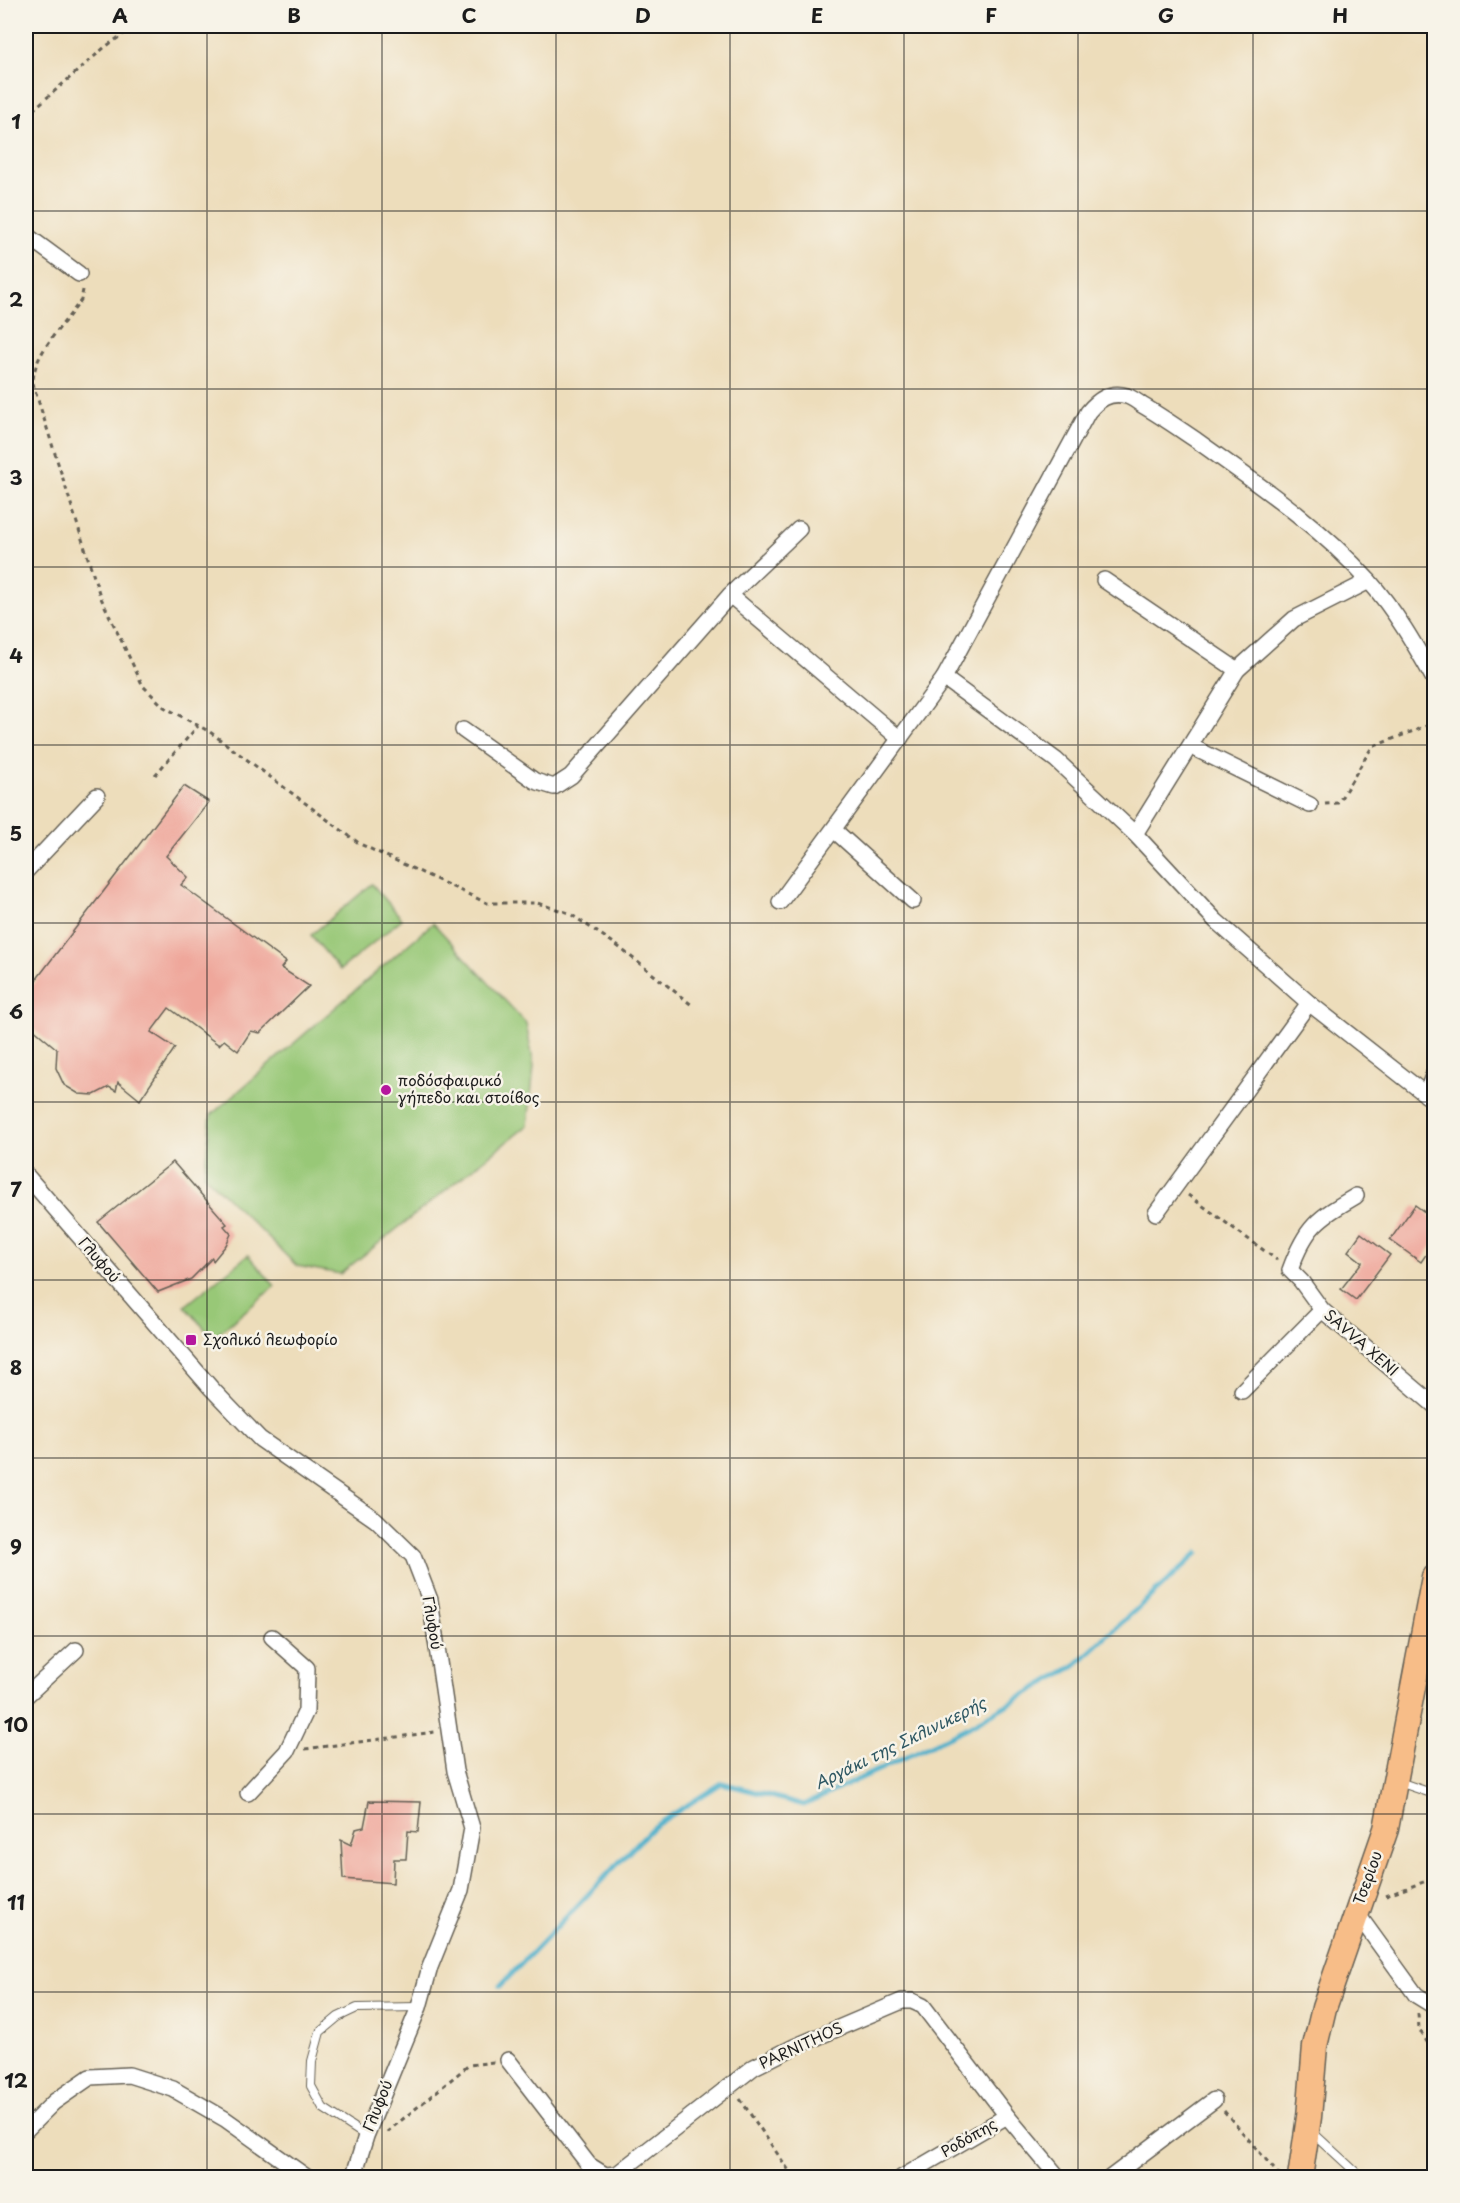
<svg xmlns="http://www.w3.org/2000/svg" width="1460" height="2203" font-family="'Playpen Sans',sans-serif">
<rect width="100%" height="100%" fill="#f7f3e8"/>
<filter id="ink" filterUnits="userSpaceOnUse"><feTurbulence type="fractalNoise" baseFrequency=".0167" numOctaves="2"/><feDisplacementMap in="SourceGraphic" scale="12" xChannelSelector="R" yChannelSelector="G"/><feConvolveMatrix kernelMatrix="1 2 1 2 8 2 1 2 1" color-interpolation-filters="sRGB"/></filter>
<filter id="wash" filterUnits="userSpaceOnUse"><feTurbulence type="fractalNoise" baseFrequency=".008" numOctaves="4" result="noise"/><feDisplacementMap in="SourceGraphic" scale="24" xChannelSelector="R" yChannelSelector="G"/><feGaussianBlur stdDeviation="1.35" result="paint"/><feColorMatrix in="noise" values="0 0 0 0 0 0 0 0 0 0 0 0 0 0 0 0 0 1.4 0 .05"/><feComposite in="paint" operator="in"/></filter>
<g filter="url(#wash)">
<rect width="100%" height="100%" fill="#edddbb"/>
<g fill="#98c877" stroke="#5a724a" stroke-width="1.5">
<path d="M372 884 402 919 340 970 311 935Z"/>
<path d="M433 923 526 1023 534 1066 528 1125 340 1274 297 1266 204 1175 211 1115Z"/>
<path d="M248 1255 275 1286 213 1338 185 1306Z"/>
</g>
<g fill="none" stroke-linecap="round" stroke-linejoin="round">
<path stroke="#4aafca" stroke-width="5" d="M500 1986 653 1827 722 1783 804 1805 965 1729 1073 1667 1198 1553"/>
</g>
<g id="blocks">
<g fill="#efa79b">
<path d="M184 786 209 802 166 856 188 877 181 885 286 962 281 968 309 986 260 1033 251 1031 238 1051 224 1040 219 1045 169 1008 151 1032 175 1048 140 1100 118 1082 116 1091 109 1087 94 1095 79 1094 64 1085 56 1068 57 1049 26 1023V993Z"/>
<path d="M173 1162 227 1224 224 1226 231 1234 226 1245 213 1261 212 1258 191 1279 158 1292 98 1222Z"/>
<path d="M1415 1205 1434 1219V1243L1421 1262 1390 1240Z"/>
<path d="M1361 1233 1390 1255 1356 1300 1341 1289 1362 1262 1348 1251Z"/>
<path d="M369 1801 421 1802 418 1832 408 1831 406 1859H394L393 1883 343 1879 341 1840 351 1845 356 1829 364 1827Z"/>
</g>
</g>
</g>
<g filter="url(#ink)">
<use href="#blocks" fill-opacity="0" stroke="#656054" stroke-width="1.5"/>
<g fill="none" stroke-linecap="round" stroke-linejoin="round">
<g stroke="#656054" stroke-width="10">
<g id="lane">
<path d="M1399 1782 1434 1794"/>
<path d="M1311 2131 1362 2178"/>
<path d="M366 2136 323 2108 311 2086 312 2061 320 2032 338 2017 357 2008 419 2007"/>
</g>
</g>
<g stroke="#656054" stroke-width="18">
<g id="street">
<path d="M26 235 79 274"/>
<path d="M1104 580 1237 670"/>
<path d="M730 595 900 739"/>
<path d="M944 678 1056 760 1135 834 1216 921 1309 1003 1434 1101"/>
<path d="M463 730 535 781 554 787 571 776 730 595 799 529"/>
<path d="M1190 746 1310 805"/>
<path d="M834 830 913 901"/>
<path d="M1135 834 1237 670 1294 619 1369 581"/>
<path d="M26 871 97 796"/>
<path d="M780 902 944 678 1088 412C1098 400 1109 391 1127 396 1132 398 1138 402 1142 405 1161 416 1178 428 1196 440 1256 483 1319 525 1369 581 1395 610 1415 645 1434 679"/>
<path d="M1426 1095 1434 1073"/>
<path d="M26 1175 211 1388 260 1439 376 1520 413 1556 430 1600 455 1771 472 1828 461 1890 430 1967 419 2007 366 2136 353 2178"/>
<path d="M1356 1196C1317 1219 1306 1226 1290 1270L1301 1281 1322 1310 1434 1405"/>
<path d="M1156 1213 1309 1003"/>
<path d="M1242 1391 1322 1310"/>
<path d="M26 1696 76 1650"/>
<path d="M248 1793 287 1751 306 1711 307 1668 272 1637"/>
<path d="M1356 1912 1416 1995 1429 2003 1434 2004"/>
<path d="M508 2060 589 2165 605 2175 617 2174 754 2067 794 2047 902 2001H912L923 2006 1007 2116 1059 2178"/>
<path d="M26 2130 54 2102 90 2077 129 2075 173 2089 225 2119 308 2178"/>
<path d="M901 2178 1007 2116"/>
<path d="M1110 2178 1214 2100"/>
</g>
</g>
<g stroke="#656054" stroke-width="27">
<path id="primary" d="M1300 2178 1309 2117 1315 2046 1324 2008 1386 1829 1434 1577"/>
</g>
<g stroke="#656054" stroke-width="3" stroke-dasharray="4.5 4.5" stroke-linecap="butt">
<path d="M26 116 105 47 135 26"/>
<path d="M83 290 81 300C64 325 32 354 33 384L100 596 143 686 164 707 210 732 360 844 487 903H537L569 913 615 944 693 1006"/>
<path d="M155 775 198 726"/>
<path d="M1325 804 1338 803 1372 747 1434 723"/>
<path d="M1188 1195 1277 1260"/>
<path d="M305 1749 435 1732"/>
<path d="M1386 1896 1434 1878"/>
<path d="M1418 2014 1419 2029 1434 2053"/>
<path d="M740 2099 794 2178"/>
<path d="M1224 2111 1280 2176"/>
<path d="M387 2132 469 2065 494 2062"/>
</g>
<use href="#lane" stroke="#fff" stroke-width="8"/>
<use href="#street" stroke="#fff" stroke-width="15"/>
<use href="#primary" stroke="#f7bd88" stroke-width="24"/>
</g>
</g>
<path fill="none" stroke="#1c1c1c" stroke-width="1.5" stroke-opacity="0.55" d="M207 26V2178M382 26V2178M556 26V2178M730 26V2178M904 26V2178M1078 26V2178M1253 26V2178M26 211H1434M26 389H1434M26 567H1434M26 745H1434M26 923H1434M26 1102H1434M26 1280H1434M26 1458H1434M26 1636H1434M26 1814H1434M26 1992H1434"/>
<g fill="#b5179e" stroke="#f7f3e8" stroke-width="2">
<circle cx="386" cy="1090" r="6"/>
<rect x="185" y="1334" width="12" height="12" rx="3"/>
</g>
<g text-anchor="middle" stroke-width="5" stroke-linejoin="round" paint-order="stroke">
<g font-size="15" fill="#1c1c1c" stroke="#f7f3e8" text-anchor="start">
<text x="398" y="1086">ποδόσφαιρικό<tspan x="398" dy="17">γήπεδο και στοίβος</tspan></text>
<text x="203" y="1345">Σχολικό λεωφορίο</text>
</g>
<g font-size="15" fill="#1c1c1c" stroke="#f7f3e8">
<text transform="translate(99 1260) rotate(49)" y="5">Γλυφού</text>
<text transform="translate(1361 1343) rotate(41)" y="5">SAVVA XENI</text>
<text transform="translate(432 1623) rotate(80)" y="5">Γλυφού</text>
<text transform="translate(1368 1878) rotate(-70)" y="5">Τσερίου</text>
<text transform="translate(801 2046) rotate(-25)" y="5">PARNITHOS</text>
<text transform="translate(378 2106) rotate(-68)" y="5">Γλυφού</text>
<text transform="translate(969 2138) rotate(-30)" y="5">Ροδόπης</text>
</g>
<g font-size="16" font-style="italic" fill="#2e5762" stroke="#f7f3e8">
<text transform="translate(900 1743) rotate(-26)" y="6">Αργάκι της Σκλινικερής</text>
</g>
</g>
<rect width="1460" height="2203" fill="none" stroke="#f7f3e8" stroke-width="66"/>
<rect x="33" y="33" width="1394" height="2137" fill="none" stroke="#1c1c1c" stroke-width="2"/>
<g font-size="20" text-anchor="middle" font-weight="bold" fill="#1c1c1c">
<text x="120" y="23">A</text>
<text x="294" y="23">B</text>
<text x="469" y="23">C</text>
<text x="643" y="23">D</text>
<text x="817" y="23">E</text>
<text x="991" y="23">F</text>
<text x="1166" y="23">G</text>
<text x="1340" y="23">H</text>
<text x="16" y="129">1</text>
<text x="16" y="307">2</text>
<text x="16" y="485">3</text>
<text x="16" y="663">4</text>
<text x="16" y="841">5</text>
<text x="16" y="1019">6</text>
<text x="16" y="1197">7</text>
<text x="16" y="1375">8</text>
<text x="16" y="1554">9</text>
<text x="16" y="1732">10</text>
<text x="16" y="1910">11</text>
<text x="16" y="2088">12</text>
</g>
</svg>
